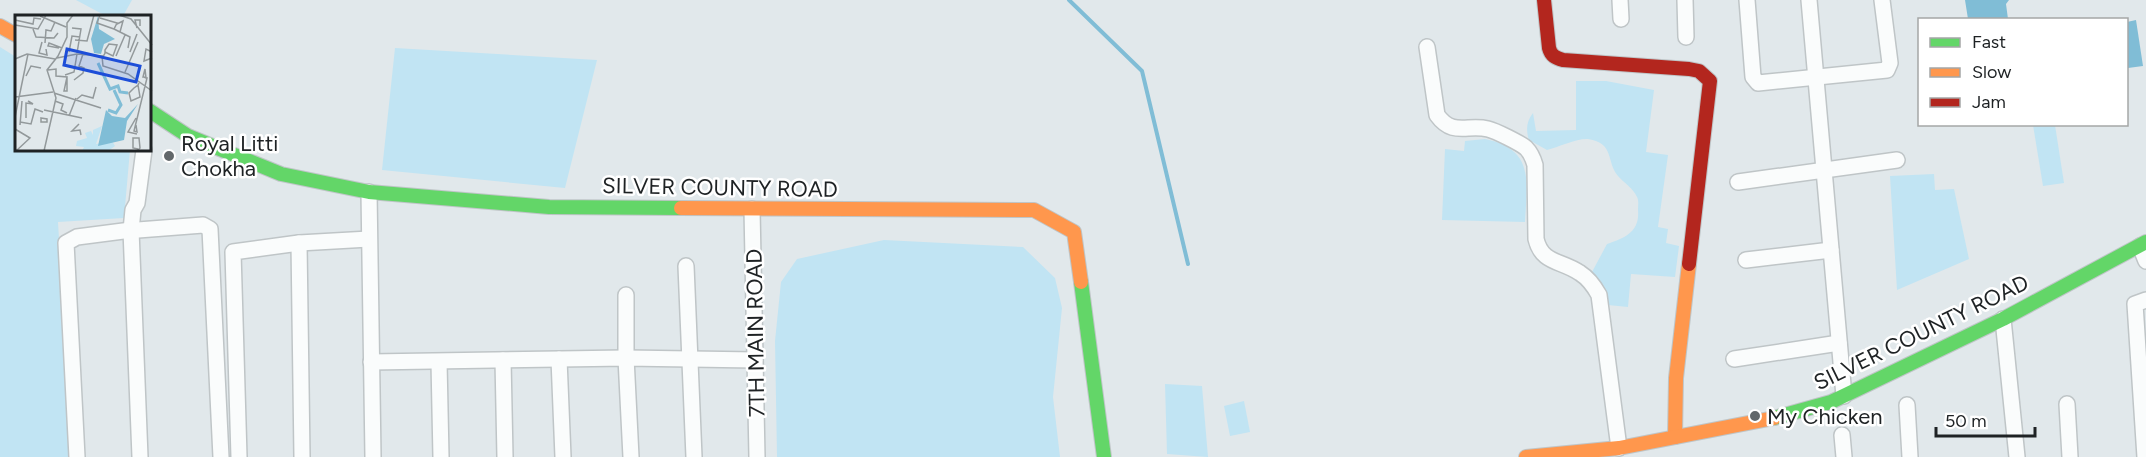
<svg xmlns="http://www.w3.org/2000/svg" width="2146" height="457" font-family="Figtree,sans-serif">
<rect width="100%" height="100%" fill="#e1e8eb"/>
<g fill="#c1e4f3">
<path d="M76 0H132L123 16H106Z"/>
<path d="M0 47 16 57V150H130L124 218 58 222 72 457H0Z"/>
<path d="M395 48 597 60 565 188 382 170Z"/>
<path d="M1576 81H1606L1654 90 1646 152 1668 155 1658 227 1668 229 1666 243 1679 246 1675 277 1631 274 1628 307 1608 305C1605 292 1602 282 1592 272L1607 244C1625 238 1640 232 1638 210 1638 206 1639 200 1637 197 1633 188 1624 183 1618 176 1606 162 1615 143 1588 139 1578 138 1558 147 1547 150L1529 140C1526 130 1526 122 1533 113L1536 131 1576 130Z"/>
<path d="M2033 125H2055L2064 183 2043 186Z"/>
<path d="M1485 139C1535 149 1527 182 1525 222L1442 220 1445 149 1464 151 1465 141Z"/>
<path d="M1934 174 1935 190 1954 189 1969 259 1897 290 1890 176Z"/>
<path d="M884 240 1023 247 1055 278 1062 308 1053 397 1060 457H777L775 341 781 282 797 259Z"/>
<path d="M1165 384 1202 386 1208 457 1167 454Z"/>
<path d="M1244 401 1250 432 1230 436 1224 406Z"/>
</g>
<g fill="#80bdd6">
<path d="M1965 0H2009L2006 4 2008 19H1968Z"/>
<path d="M2136 20 2143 66 2128 68 2127 22Z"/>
</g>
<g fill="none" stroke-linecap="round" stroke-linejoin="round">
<path stroke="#80bdd6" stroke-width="4" d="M1069 0 1142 71 1188 264"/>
<g stroke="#bfc5c7" stroke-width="18">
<g id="street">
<path d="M1620 0 1621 19"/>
<path d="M1685 0 1686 37"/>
<path d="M1747 0 1753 77 1758 83 1887 70 1890 63 1882 0"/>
<path d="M1809 0 1844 396"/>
<path d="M1427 47 1437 115C1453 137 1467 124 1488 129 1496 131 1520 143 1526 148 1531 153 1533 158 1535 165L1536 239C1542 264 1561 260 1580 273 1588 278 1594 286 1599 295L1619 448"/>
<path d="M1738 182 1897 160"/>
<path d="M369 192 373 457"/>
<path d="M752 209 757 457"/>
<path d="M138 230 203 225 210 229 221 457"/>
<path d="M299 243 302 457"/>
<path d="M2140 246 2146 261"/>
<path d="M1746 260 1831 250"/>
<path d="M686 266 694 457"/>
<path d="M626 295V358L631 457"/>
<path d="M2003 319 2017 457"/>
<path d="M559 359 563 457"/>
<path d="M1734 359 1839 343"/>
<path d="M503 360 505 457"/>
<path d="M371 362 626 358 755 360"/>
<path d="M439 362 441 457"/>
<path d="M2067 404 2070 457"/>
<path d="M1907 405 1910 457"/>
<path d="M1842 435 1844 457"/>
<path d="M77 457 66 243 77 237 131 230"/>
<path d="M140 457 131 230 133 210 137 203 144 150"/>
<path d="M239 457 233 252 299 243 369 239"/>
<path d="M2145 457 2135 304 2146 300"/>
</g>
</g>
<g stroke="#bfc5c7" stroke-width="16">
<g id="fast">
<path d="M150 111 188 136 281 174 369 192 549 207 681 208"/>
<path d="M1081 282 1104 457"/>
<path d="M1774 418 1831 402 2003 319 2146 242"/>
</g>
</g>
<g stroke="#bfc5c7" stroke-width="16">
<g id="slow">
<path d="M0 26 16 35"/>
<path d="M681 208 1034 210 1074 232 1081 282"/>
<path d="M1675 437 1676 378 1689 264"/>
<path d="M1526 457 1619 448 1774 418"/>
</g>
</g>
<g stroke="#bfc5c7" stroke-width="16">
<path id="jam" d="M1544 0 1549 48C1551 56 1556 58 1563 60L1689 69 1699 71 1710 81 1689 264"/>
</g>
<use href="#street" stroke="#fafcfc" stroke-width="15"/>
<use href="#fast" stroke="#63d668" stroke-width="14"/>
<use href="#slow" stroke="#ff974d" stroke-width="14"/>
<use href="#jam" stroke="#b3261e" stroke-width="14"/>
</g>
<g fill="#62676a" stroke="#fff" stroke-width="2">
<circle cx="169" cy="156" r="6"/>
<circle cx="1755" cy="416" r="6"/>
</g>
<g text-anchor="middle" stroke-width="5" stroke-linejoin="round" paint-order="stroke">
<g font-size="22" fill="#1e2224" stroke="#fff" text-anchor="start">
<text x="181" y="151">Royal Litti<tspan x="181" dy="25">Chokha</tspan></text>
<text x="1767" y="424">My Chicken</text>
</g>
<g font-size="22" fill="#1e2224" stroke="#fff">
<text transform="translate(720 187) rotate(1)" y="8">SILVER COUNTY ROAD</text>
<text transform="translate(1921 332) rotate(-26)" y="8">SILVER COUNTY ROAD</text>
<text transform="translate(755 333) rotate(-91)" y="8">7TH MAIN ROAD</text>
</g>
</g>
<g transform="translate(15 15)">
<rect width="136" height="136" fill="#e1e8eb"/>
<path d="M87 111 81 129 97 126 100 131 93 136H67L69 132 61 131 62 126 72 123 70 118 76 116 78 120V115Z" fill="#c1e4f3"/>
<path d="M83 1 84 14 100 24 89 29 86 39 79 38 76 24ZM123 89 112 106 109 125 83 131 91 95 97 101 110 103Z" fill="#80bdd6"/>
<path fill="none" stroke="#80bdd6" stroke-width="3" d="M83 48 95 74 103 71 105 77 113 78M93 95 101 98 106 90 99 75"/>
<path fill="none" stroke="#93999b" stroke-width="1.5" d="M104 0 116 4 137 30M25 1 51 12M85 3 102 8 99 14 82 8 85 0M0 5 18 9 19 3 26 4M102 9 108 6 105 17M0 10 23 14 31 0M57 13 66 14 62 38M122 13 120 5H125V11M18 14 21 22 39 23 43 18M99 14 115 22 113 33M60 25 72 26 79 0M27 27 24 38 32 40 31 34M30 28 31 15 36 16 40 7M44 33 33 31 34 28 47 33M54 37 57 21 65 22M115 37 122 19M137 37 131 34 129 46 137 43M101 41 110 20M87 42 89 40 90 38V35L94 29 102 30 98 41 90 37M42 43 62 39 87 41 88 51 113 59 137 76M0 44 12 39 40 44M33 55 41 54V61L52 62 49 76H52V62M110 57 123 27M0 58V79M50 60 59 57 62 39M11 61 16 51 26 53M59 65 68 58 69 53 64 51 68 39M123 70 125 82 116 86 114 78 119 73 123 70 124 68M39 78 86 93M0 82 38 77M62 84 67 80 78 83 81 72M40 86 48 89 46 95 52 98M29 95 67 103M54 101 61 83M0 102 13 39M11 103V88L18 89 13 86M26 103 32 104V107H26ZM121 103 113 117 122 119M5 107 16 109 20 94 28 97M64 109 57 116 65 115 66 120M5 110 7 86M121 110 122 117 119 116 132 63H131L129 62H128L130 54 131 63M0 114 15 123 1 136M29 136 41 83 32 55 43 41 52 22V8L58 0M122 136 125 133 124 123H118V133L123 134"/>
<path fill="#1d4ed8" fill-opacity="0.15" stroke="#1d4ed8" stroke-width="3" d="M52 34 125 51 121 67 49 50Z"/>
<rect width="136" height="136" fill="none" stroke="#1e2224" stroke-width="3"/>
</g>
<rect x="1918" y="18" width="210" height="108" fill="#ffffff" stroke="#a5a7a7" stroke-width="1.5"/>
<rect x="1930" y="38" width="30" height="9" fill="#63d668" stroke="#a5a7a7" stroke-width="1.5"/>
<text x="1972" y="48" font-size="18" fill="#1e2224">Fast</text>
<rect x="1930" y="68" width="30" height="9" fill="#ff974d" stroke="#a5a7a7" stroke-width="1.5"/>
<text x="1972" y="78" font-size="18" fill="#1e2224">Slow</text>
<rect x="1930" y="98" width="30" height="9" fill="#b3261e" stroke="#a5a7a7" stroke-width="1.5"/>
<text x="1972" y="108" font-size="18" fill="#1e2224">Jam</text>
<path d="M1936 427v9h99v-9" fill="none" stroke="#1e2224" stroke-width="3"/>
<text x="1945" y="427" font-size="18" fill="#1e2224" stroke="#ffffff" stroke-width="4.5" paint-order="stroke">50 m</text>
</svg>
